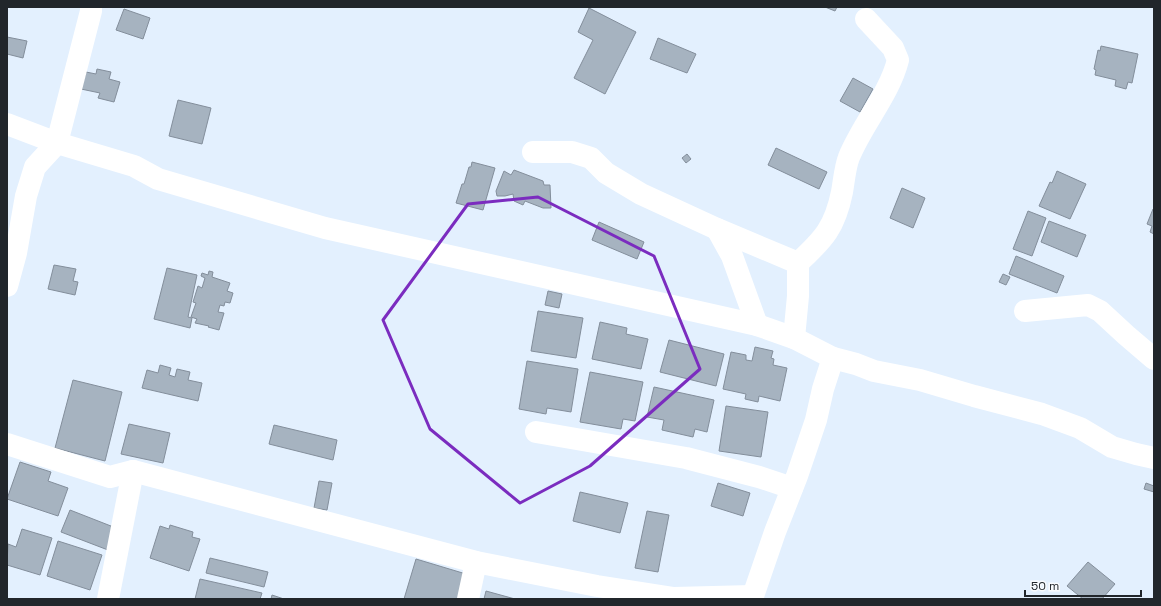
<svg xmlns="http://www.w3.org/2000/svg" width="1161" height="606" font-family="'Space Grotesk',sans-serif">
<rect width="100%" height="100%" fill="#e3f0fe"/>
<g fill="#a6b3c0" stroke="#838e9b">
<path d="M825 7H837L835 11Z"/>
<path d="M589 8 636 32 605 94 574 78 593 40 578 32Z"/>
<path d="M124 9 150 18 143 39 116 30Z"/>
<path d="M7 37 27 41 23 58 7 54Z"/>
<path d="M658 38 696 54 687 73 650 59Z"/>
<path d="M1101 46 1138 54 1132 83 1128 82 1126 89 1115 86 1116 80 1095 75 1096 70 1094 69 1098 50 1100 51Z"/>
<path d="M97 69 111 72 109 79 120 82 114 102 98 98 100 93 81 89 86 72 96 74Z"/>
<path d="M853 78 873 89 860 112 840 101Z"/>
<path d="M178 100 211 108 202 144 169 136Z"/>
<path d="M776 148 827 172 819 189 768 165Z"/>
<path d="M687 154 691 159 686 163 682 158Z"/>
<path d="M472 162 495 168 483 210 456 203 462 184H464L469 167H471Z"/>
<path d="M514 170 543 181 544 185H550L551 208H543L525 201 523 205 514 201 513 194 505 196H497L496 191 504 171 511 175Z"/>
<path d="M1057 171 1086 184 1070 219 1039 206 1050 182 1052 183Z"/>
<path d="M902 188 925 198 913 228 890 218Z"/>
<path d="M1153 209H1154V234L1150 232 1152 226 1147 224Z"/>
<path d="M1028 211 1046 218 1032 256 1013 249Z"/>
<path d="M1049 221 1086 235 1077 257 1041 242Z"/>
<path d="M599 222 644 242 637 259 592 240Z"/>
<path d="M1016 256 1064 276 1057 293 1009 274Z"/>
<path d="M54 265 76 269 73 281 78 282 75 295 48 289Z"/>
<path d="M167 268 197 275 188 317 192 318 190 328 154 319Z"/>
<path d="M209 271 213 272 212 277 230 283 227 291 233 293 230 303 225 302 224 306 220 305 218 312 224 313 219 330 208 327 209 326 195 323 197 319 191 317 196 303 193 302 198 286 202 288 205 278 201 276 202 273 208 275Z"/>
<path d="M1003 274 1010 277 1006 285 999 282Z"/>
<path d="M548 291 562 294 559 308 545 305Z"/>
<path d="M538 311 583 318 576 358 531 351Z"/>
<path d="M600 322 627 328 626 334 648 339 641 369 592 359Z"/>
<path d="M669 340 724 354 716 386 660 372Z"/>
<path d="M755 347 773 351 771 358 774 359 773 365 787 368 780 401 759 396 758 402 745 399 746 394 723 389 731 352 746 355V360L752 361Z"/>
<path d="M527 361 578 369 571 412 547 408 546 414 519 409Z"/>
<path d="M160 365 171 368 169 375 175 377 177 369 190 372 188 380 202 383 198 401 142 388 147 370 158 373Z"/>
<path d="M590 372 643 382 635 421 623 419 621 429 580 422Z"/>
<path d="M73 380 122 392 105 461 55 448Z"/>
<path d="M654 387 714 400 707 432 695 429 693 437 662 430 664 420 647 417Z"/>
<path d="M726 406 768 412 761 457 719 451Z"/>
<path d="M129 424 170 433 163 463 121 454Z"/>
<path d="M274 425 337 440 333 460 269 444Z"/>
<path d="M20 462 51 472 48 481 68 488 58 516 7 499Z"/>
<path d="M319 481 332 483 327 510 314 508Z"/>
<path d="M718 483 750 493 743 516 711 506Z"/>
<path d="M1146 483 1154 486V492L1144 489Z"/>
<path d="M580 492 628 503 620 533 573 521Z"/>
<path d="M70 510 116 528 108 550 61 532Z"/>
<path d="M647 511 669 515 658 572 635 568Z"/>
<path d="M170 525 193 532 192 537 200 539 189 571 150 558 160 526 169 529Z"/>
<path d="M22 529 52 538 40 575 7 565 8 544 16 547Z"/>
<path d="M58 541 102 555 90 590 47 576Z"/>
<path d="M210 558 268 572 264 587 206 573Z"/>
<path d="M416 559 466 574 458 599H404Z"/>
<path d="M1088 562 1115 584 1102 599H1083L1067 586Z"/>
<path d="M200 579 262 593 260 599H195Z"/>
<path d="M486 591 515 599H484Z"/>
<path d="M272 595 284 599H271Z"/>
</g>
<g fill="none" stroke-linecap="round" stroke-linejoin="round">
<g stroke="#fff" stroke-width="22">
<path d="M7 124 57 143 134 166 158 179 325 228 757 325 794 338 833 358 823 389 816 420 797 476 775 532 752 599"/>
<path d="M533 152H572L591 158 606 173 641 194 717 229 798 263V296L794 338"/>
<path d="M717 229 732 256 757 325"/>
<path d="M798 263C824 239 835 227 842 192 844 181 845 167 849 157 863 123 889 95 898 60L893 48 866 19"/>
<path d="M7 286 16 253 26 196 35 167 57 143 91 11V7"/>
<path d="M1025 311 1088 305 1100 311 1126 335 1154 359"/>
<path d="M833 358 856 364 874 371 920 380 974 396 1042 414 1080 428 1112 447 1136 454 1154 458"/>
<path d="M536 432 686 458 759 477 792 488"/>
<path d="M7 444 110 477 133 471 476 562 597 586 674 598 752 596"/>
<path d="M108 599 133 471"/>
<path d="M468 599 476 562"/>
</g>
</g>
<path fill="none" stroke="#7b2cbf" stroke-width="3" stroke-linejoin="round" d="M538 197 654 256 700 369 590 466 520 503 430 429 383 320 468 204Z"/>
<rect width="1161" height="606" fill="none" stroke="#21262b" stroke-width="16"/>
<path d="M1025 590v6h116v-6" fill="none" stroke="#21262b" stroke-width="2"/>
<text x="1031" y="590" font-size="12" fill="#21262b" stroke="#f9fbfe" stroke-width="3" paint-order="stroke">50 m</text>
</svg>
